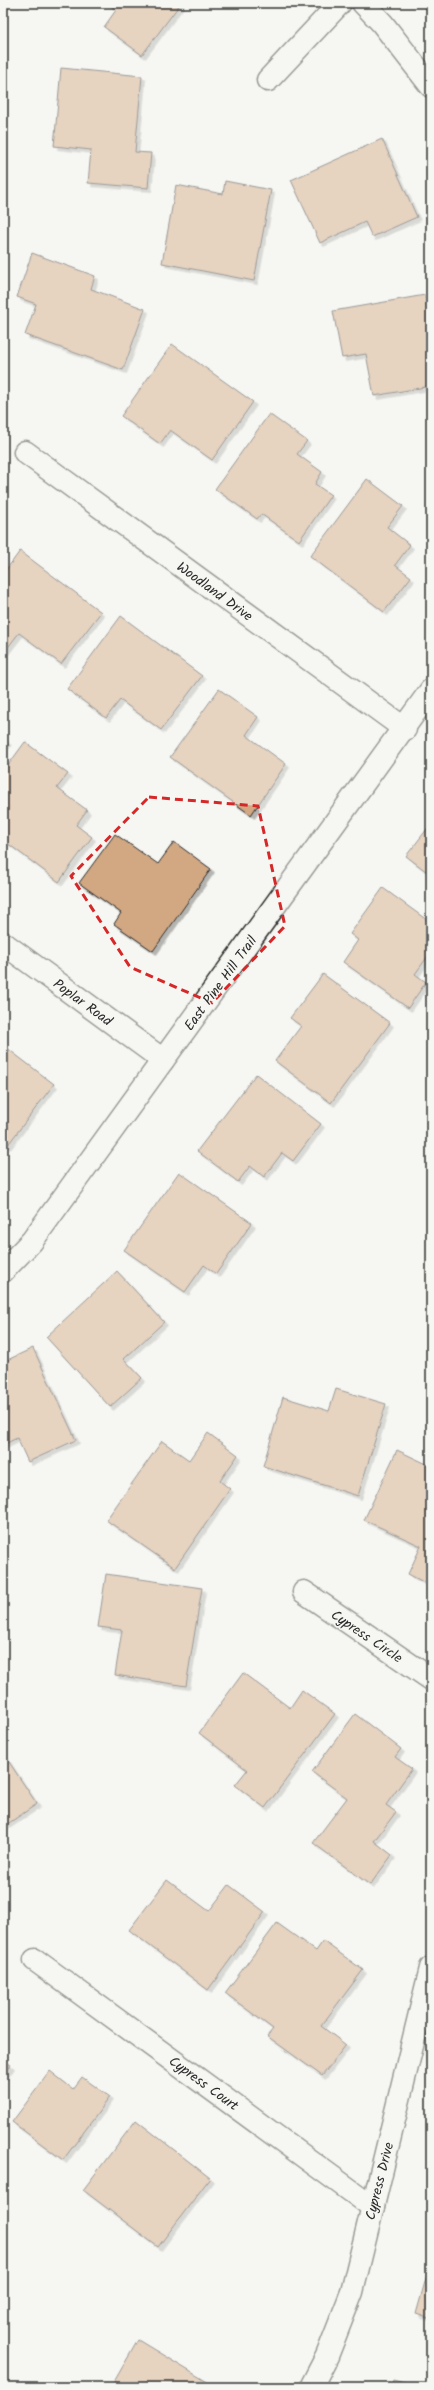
<svg xmlns="http://www.w3.org/2000/svg" width="434" height="2390" font-family="Kalam,sans-serif">
<defs>
<filter id="shadow"><feDropShadow dx="3.5" dy="3.5" stdDeviation="0" flood-color="#0004"/></filter>
</defs>
<rect width="100%" height="100%" fill="#f6f6f2"/>
<filter id="ink" filterUnits="userSpaceOnUse"><feTurbulence type="fractalNoise" baseFrequency=".025" numOctaves="2"/><feDisplacementMap in="SourceGraphic" scale="8" xChannelSelector="R" yChannelSelector="G"/><feConvolveMatrix kernelMatrix="1 2 1 2 8 2 1 2 1" color-interpolation-filters="sRGB"/></filter>
<g filter="url(#ink)">
<g fill="#d2a883" stroke="#2b2b2b" filter="url(#shadow)">
<path d="M107 3H181L142 55 104 27 116 10Z"/>
<path d="M61 68 142 76 135 152 151 153 148 188 88 183 91 150 54 146Z"/>
<path d="M382 139 417 217 372 237 365 222 320 243 291 180Z"/>
<path d="M225 181 271 190 254 281 162 263 176 185 223 194Z"/>
<path d="M32 253 95 276 91 289 145 309 123 370 25 335 36 304 17 297Z"/>
<path d="M425 295 431 326V386L374 396 366 354 342 358 333 311Z"/>
<path d="M172 344 253 402 212 460 170 430 160 444 121 416Z"/>
<path d="M269 414 307 441 297 454 322 472 315 484 331 495 299 541 261 514 257 519 215 489Z"/>
<path d="M367 479 403 506 387 527 410 545 395 565 411 577 384 612 310 556Z"/>
<path d="M20 551 101 612 61 664 19 633 5 651 3 649V574Z"/>
<path d="M121 616 202 676 161 730 120 700 106 718 67 689Z"/>
<path d="M219 689 258 717 246 735 286 764 251 815 170 757Z"/>
<path d="M3 739 8 742 3 748Z"/>
<path d="M25 742 68 774 57 788 87 810 76 825 92 837 59 882 3 840V772Z"/>
<path d="M431 824V875L406 856Z"/>
<path d="M115 834 158 864 174 842 211 869 153 951 114 924 121 913 79 883Z"/>
<path d="M383 888 431 923V952L415 974 426 982 408 1008 343 962 358 940 350 934Z"/>
<path d="M323 974 390 1023 331 1103 275 1061 301 1026 290 1018Z"/>
<path d="M3 1045 54 1084 7 1146 3 1143Z"/>
<path d="M256 1074 321 1124 293 1161 282 1153 264 1177 250 1166 238 1182 197 1151Z"/>
<path d="M179 1172 252 1223 216 1274 204 1265 185 1292 124 1250Z"/>
<path d="M117 1271 164 1322 124 1359 142 1378 110 1407 46 1337Z"/>
<path d="M33 1348 76 1440 28 1462 17 1438 3 1445V1362Z"/>
<path d="M336 1389 386 1404 358 1496 263 1466 283 1397 329 1411Z"/>
<path d="M208 1433 238 1455 220 1481 230 1489 175 1568 106 1520 162 1441 189 1460Z"/>
<path d="M397 1450 431 1466V1586L408 1574 421 1546 364 1520Z"/>
<path d="M106 1574 202 1588 186 1686 115 1675 122 1630 98 1627Z"/>
<path d="M243 1673 290 1708 302 1690 335 1714 265 1808 235 1785 247 1770 199 1733Z"/>
<path d="M355 1714 401 1749 395 1757 412 1769 386 1805 396 1812 374 1841 392 1855 370 1885 313 1843 347 1798 312 1772Z"/>
<path d="M3 1753 37 1804 3 1827Z"/>
<path d="M167 1880 209 1911 229 1885 265 1912 208 1990 129 1930Z"/>
<path d="M277 1923 316 1951 323 1941 363 1970 321 2026 346 2045 322 2076 267 2036 273 2029 225 1993Z"/>
<path d="M3 2060 11 2065 3 2077Z"/>
<path d="M50 2071 73 2089 82 2077 110 2097 63 2160 12 2122Z"/>
<path d="M136 2120 210 2178 158 2247 83 2190Z"/>
<path d="M428 2271 431 2272V2319L416 2314Z"/>
<path d="M138 2340 214 2386V2387H111Z"/>
<path d="M393 2380 420 2387H391Z"/>
</g>
<g fill="none" stroke-linecap="round" stroke-linejoin="round">
<g stroke="#2b2b2b" stroke-width="25">
<g id="minor">
<path d="M363 3 382 23 431 86"/>
<path d="M268 80 340 3"/>
<path d="M25 452 405 729"/>
<path d="M3 943 163 1060"/>
<path d="M3 1271 32 1241 431 690"/>
<path d="M304 1592 431 1679"/>
<path d="M35 1960 373 2207"/>
<path d="M311 2387 327 2356 352 2292 431 1968"/>
</g>
</g>
<use href="#minor" stroke="#f6f6f2" stroke-width="22"/>
</g>
</g>
<path d="M0 0H434V2390H0ZM149 797 258 806 285 926 212 1003 130 967 71 876Z" fill="#f6f6f2" fill-opacity=".55" fill-rule="evenodd"/>
<path fill="none" stroke="#d62828" stroke-width="3" stroke-dasharray="8 5" stroke-linejoin="round" d="M149 797 258 806 285 926 212 1003 130 967 71 876Z"/>
<g text-anchor="middle" stroke-width="3" stroke-linejoin="round" paint-order="stroke">
<g font-size="14" fill="#2b2b2b" stroke="#f6f6f2">
<text transform="translate(215 591) rotate(36)" y="5">Woodland Drive</text>
<text transform="translate(220 983) rotate(-54)" y="5">East Pine Hill Trail</text>
<text transform="translate(83 1002) rotate(36)" y="5">Poplar Road</text>
<text transform="translate(367 1636) rotate(34)" y="5">Cypress Circle</text>
<text transform="translate(204 2083) rotate(36)" y="5">Cypress Court</text>
<text transform="translate(379 2181) rotate(-76)" y="5">Cypress Drive</text>
</g>
</g>
<rect width="434" height="2390" fill="none" stroke="#f6f6f2" stroke-width="16"/>
<rect x="8" y="8" width="418" height="2374" fill="none" stroke="#2b2b2b" stroke-width="1.5" filter="url(#ink)"/>
</svg>
